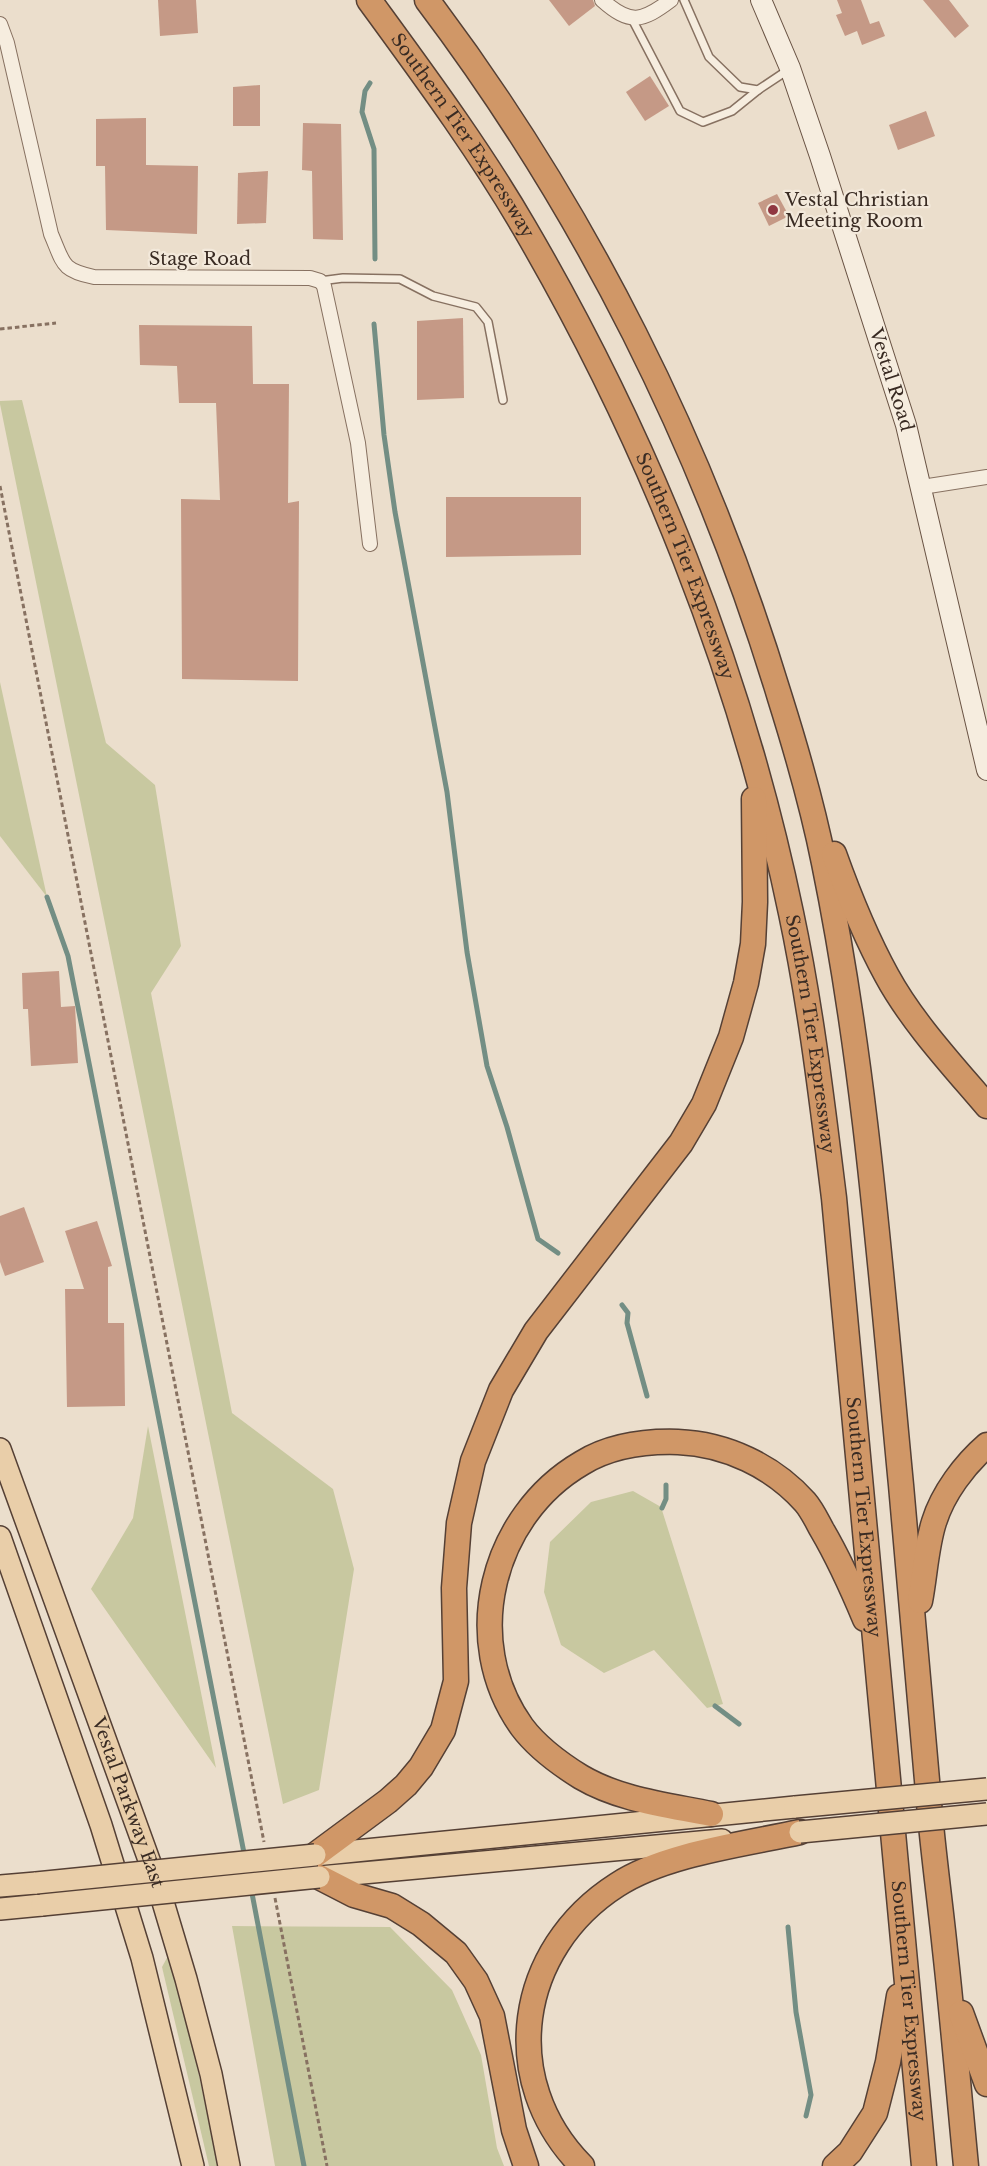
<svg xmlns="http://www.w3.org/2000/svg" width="987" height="2166" font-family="'Libre Baskerville',serif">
<rect width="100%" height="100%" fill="#ebdecc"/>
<g fill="#c8c8a0">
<path d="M22 400 106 743 155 785 181 946 151 993 232 1413 333 1489 354 1569 319 1790 283 1804 0 404V401Z"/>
<path d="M0 682 47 897 0 836Z"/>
<path d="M148 1426 216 1768 91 1589 133 1518Z"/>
<path d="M633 1491 661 1507 723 1704 707 1708 654 1650 604 1673 561 1645 544 1592 550 1542 591 1502Z"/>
<path d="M232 1926 390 1927 452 1990 481 2055 497 2148 504 2166H275Z"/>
<path d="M168 1956 190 2033 218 2166H209L162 1967Z"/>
</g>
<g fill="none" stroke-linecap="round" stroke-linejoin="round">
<g stroke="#738e84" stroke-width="5">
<path d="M370 83 365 91 362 112 374 149 375 259"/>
<path d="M374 324 384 435 395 512 447 792 467 952 487 1066 507 1127 538 1239 558 1253"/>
<path d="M47 897 68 956 245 1858"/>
<path d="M622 1305 628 1313 627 1323 647 1396"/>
<path d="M662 1508 666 1499V1485"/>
<path d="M715 1706 739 1724"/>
<path d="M251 1888 304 2166"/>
<path d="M788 1927 796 2012 811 2095 806 2116"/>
</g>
</g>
<g fill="#c59986">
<path d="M158 0H196L198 33 160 36Z"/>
<path d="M549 0H593L595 6 569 26Z"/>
<path d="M837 0H861L870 24 879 21 885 36 862 45 857 31 845 36 836 15 842 13Z"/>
<path d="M923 0H949L969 26 955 38Z"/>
<path d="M650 76 669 106 645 121 626 92Z"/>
<path d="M260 85V126H233V87Z"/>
<path d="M926 111 935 136 898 150 889 125Z"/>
<path d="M146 118V165L198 166 197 234 106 230 105 166H96V119Z"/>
<path d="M303 123 341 124 343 240 313 239 312 171 302 170Z"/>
<path d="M268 171 266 223 237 224 238 173Z"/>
<path d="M777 194 789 216 769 226 758 203Z"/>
<path d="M463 318 464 398 417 400V321Z"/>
<path d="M139 325 252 326 253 384H289L288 503 299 501 298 681 182 679 181 499 220 500 216 403H179L177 366 140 365Z"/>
<path d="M446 497H581V555L446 557Z"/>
<path d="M59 971 61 1007 75 1006 78 1063 31 1066 28 1009H23L22 973Z"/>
<path d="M24 1207 44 1262 5 1276 0 1262V1216Z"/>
<path d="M97 1221 112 1266 108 1267V1323H124L125 1406 67 1407 65 1289H84L65 1231Z"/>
</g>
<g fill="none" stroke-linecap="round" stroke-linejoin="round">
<g stroke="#877161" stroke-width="10">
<g id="lane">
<path d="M684 0 709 57 740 87 758 90 788 70"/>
<path d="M631 17 680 111 703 122 732 111 758 90"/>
<path d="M320 281 343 278 400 279 433 296 476 307 488 322 503 400"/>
</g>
</g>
<g stroke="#877161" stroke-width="16">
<g id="street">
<path d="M602 0C630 25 642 22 671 0"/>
<path d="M0 24 7 43 51 234C64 264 61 270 94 277L310 278 320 281 324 286 358 443 370 544"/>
<path d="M922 487 987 477"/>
</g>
</g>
<g stroke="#695344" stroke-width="22">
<g id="secondary">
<path id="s1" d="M761 0 790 68 820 156 906 425 987 770"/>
</g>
</g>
<g stroke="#554035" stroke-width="24">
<g id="primary">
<path id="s2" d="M0 1449 157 1882 186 1979 211 2074 229 2166"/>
<path d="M0 1537 101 1825 142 1958 193 2166"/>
<path d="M315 1855 795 1807"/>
<path d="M319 1877 722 1840"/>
<path d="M0 1886 36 1883"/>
<path d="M0 1909 42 1905"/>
</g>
</g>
<g stroke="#554035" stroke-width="27">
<g id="highway">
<path id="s3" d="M369 0C423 74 478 148 524 227 648 439 741 672 791 913 811 1007 822 1102 834 1198L924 2166"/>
<path d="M427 0C585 209 704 447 780 698 797 752 813 808 824 863 866 1068 881 1277 901 1485 911 1591 919 1697 929 1803 933 1852 940 1901 945 1950 953 2022 959 2094 966 2166"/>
<path d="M834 854C849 896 865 936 887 976 912 1022 953 1066 987 1106"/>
<path d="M920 1601C925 1575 926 1547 934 1522 943 1493 965 1464 987 1445"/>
<path d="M711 1814C667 1805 620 1800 581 1777 560 1764 537 1747 522 1727 460 1641 491 1516 582 1463 610 1446 645 1441 678 1442 726 1444 773 1466 805 1502 812 1510 817 1521 822 1530 839 1559 852 1588 865 1619"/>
<path d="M315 1855 388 1801 406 1785 421 1767 443 1730 456 1681 454 1588 459 1523 473 1461 501 1390 536 1331 681 1143 704 1104 731 1037 746 983 753 944 755 902 754 799"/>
<path d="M319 1877 354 1895 392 1906 421 1924 456 1953 476 1981 492 2016 514 2130 526 2166"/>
<path d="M961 2013 987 2084"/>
<path d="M582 2166C497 2080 517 1949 617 1885 664 1854 745 1844 800 1832"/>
<path d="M835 2166 850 2152 875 2113 888 2062 899 1996"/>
</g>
</g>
<g stroke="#877161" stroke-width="3" stroke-dasharray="4.5 3" stroke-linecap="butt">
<path d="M0 329 56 323"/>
<path d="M0 486 264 1842"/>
<path d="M275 1898 327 2166"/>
</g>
<use href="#lane" stroke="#f6eddf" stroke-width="7"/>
<use href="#street" stroke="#f6eddf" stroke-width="14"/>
<use href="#secondary" stroke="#f6eddf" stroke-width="20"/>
<use href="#primary" stroke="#e9cea9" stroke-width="21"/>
<use href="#highway" stroke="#d09767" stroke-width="24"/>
<g stroke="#554035" stroke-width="24" stroke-linecap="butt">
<g id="primary-bridge">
<path d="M795 1807 987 1789"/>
<path d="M800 1832 987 1814"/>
<path d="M36 1883 315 1855"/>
<path d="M42 1905 319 1877"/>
</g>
</g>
<use href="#primary-bridge" stroke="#e9cea9" stroke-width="21"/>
</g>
<circle fill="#903741" stroke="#f3e9db" stroke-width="2" cx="773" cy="210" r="6"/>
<g text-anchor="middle" stroke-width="4.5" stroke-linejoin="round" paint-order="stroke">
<g font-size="18" fill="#392b23" stroke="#f3e9db">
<text dy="6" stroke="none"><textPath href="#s3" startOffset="165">Southern Tier Expressway</textPath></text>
<text x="200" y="265">Stage Road</text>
<text dy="6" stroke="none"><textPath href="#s1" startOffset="402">Vestal Road</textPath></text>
<text dy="6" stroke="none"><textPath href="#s3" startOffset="651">Southern Tier Expressway</textPath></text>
<text dy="6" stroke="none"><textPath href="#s3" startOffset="1137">Southern Tier Expressway</textPath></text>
<text dy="6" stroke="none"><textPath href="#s3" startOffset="1623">Southern Tier Expressway</textPath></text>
<text dy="6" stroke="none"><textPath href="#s2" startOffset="376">Vestal Parkway East</textPath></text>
<text dy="6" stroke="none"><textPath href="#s3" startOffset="2109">Southern Tier Expressway</textPath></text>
</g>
<g font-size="18" fill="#392b23" stroke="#f3e9db" text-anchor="start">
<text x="785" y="206">Vestal Christian<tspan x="785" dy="21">Meeting Room</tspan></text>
</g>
</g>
</svg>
